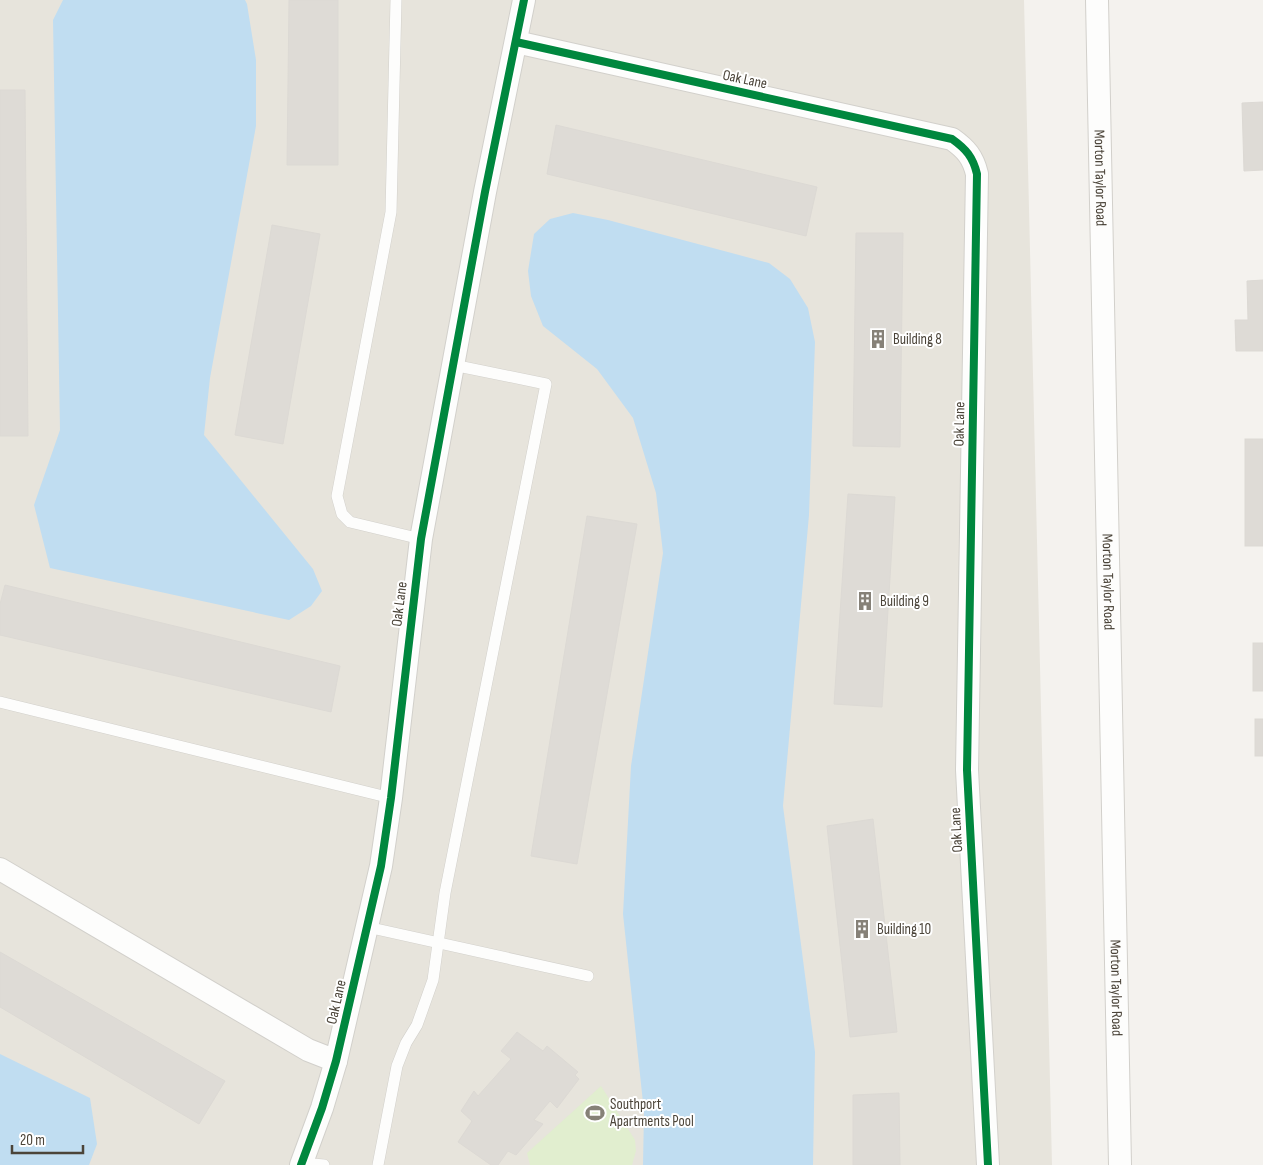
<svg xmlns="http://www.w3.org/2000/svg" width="1263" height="1165" font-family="'Sofia Sans Condensed',sans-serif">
<rect width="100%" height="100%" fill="#f4f2ee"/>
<path fill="#e7e4dc" d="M0 0H1024L1052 1165H0Z"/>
<path fill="#e1eecf" d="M601 1086 635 1140 636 1151 632 1165H530L527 1153Z"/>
<g fill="#c0ddf1">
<path d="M63 0H245L247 4 256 60V126L210 378 204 435 313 569 322 591 311 606 289 620 50 568 34 505 60 430 53 20Z"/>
<path d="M573 213 608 220 769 263 790 279 808 308 815 342 809 515 783 806 815 1052 813 1165H643L644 1112 623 914 631 766 663 553 656 493 633 418 597 369 543 326 531 296 528 271 534 234 550 219Z"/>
<path d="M0 1054 90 1098 97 1144 89 1165H0Z"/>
</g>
<g fill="#dedbd6" stroke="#dcd9d4">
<path d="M289 0H338V165H287Z"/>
<path d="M0 90H25L28 436H0Z"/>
<path d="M1263 102V170L1244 171 1242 103Z"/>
<path d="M556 125 817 187 806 236 547 174Z"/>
<path d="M272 225 320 234 283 444 235 435Z"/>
<path d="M856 233H903L900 447 853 446Z"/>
<path d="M1263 280V351H1236L1235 320H1248L1247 281Z"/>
<rect x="1245" y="439" width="18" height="107"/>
<path d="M848 494 895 497 882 707 834 704Z"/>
<path d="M587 516 637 524 577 864 531 856Z"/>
<path d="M5 585 340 666 331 712 0 635V604Z"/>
<rect x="1253" y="643" width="10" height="48"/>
<rect x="1255" y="719" width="8" height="37"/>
<path d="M873 819 897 1032 850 1037 827 826Z"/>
<path d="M0 952 225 1081 199 1124 0 1007Z"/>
<path d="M517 1032 543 1051 547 1046 578 1072 575 1075 579 1079 557 1108 550 1101 534 1120 543 1124 516 1155 508 1151 498 1165H491L458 1142 472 1121 461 1111 474 1091 478 1096 511 1059 501 1051Z"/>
<path d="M899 1093 900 1165H853V1095Z"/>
</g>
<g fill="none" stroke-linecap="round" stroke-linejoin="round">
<g stroke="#d2d0cb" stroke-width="12">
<g id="service">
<path d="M396 0 391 212 337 496 342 514 350 522 421 539"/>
<path d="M0 702 391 798"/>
<path d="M367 927 588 976"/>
<path d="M301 1163 324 1165"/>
<path d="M378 1165 397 1066 406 1043 417 1025 433 980 445 893 546 384 453 365"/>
</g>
</g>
<g stroke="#d2d0cb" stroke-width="24">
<g id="minor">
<path id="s1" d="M1097 0 1120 1165"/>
<path d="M516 42 952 139C966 149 973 157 977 174L967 770 988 1165"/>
<path d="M0 869 308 1050 336 1061"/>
<path d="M301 1165 322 1108 336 1061 381 866 391 798 421 539 485 192 524 0"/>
</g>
</g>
<use href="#service" stroke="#fdfdfc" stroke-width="11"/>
<use href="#minor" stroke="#fdfdfc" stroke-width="22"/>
<g stroke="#fff" stroke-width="11">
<g id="cycleway">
<path d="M516 42 952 139C966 149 973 157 977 174L967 770 988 1165"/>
<path d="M301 1165 322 1108 336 1061 381 866 391 798 421 539 485 192 524 0"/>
</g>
</g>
<use href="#cycleway" stroke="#00873e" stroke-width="8"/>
</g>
<defs>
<g id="building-bare" transform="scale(1.5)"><path d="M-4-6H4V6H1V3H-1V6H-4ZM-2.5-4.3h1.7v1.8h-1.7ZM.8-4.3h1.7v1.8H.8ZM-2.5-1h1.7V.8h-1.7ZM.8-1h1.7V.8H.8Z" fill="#868178" stroke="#fff" stroke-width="2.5" paint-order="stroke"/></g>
<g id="stadium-bare" transform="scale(1.5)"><path d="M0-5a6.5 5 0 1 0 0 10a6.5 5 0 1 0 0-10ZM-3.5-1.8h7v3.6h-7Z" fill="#868178" stroke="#fff" stroke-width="2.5" paint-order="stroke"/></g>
</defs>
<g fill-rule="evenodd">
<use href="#building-bare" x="878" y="339"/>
<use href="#building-bare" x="865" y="601"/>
<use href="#building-bare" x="862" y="929"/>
<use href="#stadium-bare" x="595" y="1113"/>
</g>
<g text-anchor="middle" stroke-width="4" stroke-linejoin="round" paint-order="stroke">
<g font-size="15" fill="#4b4439" stroke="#fff">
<text transform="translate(745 79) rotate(12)" y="5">Oak Lane</text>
<text dy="5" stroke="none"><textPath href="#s1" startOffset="178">Morton Taylor Road</textPath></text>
<text transform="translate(959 424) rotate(-89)" y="5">Oak Lane</text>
<text dy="5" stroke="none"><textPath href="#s1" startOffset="582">Morton Taylor Road</textPath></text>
<text transform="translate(399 604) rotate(-83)" y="5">Oak Lane</text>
<text transform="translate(956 830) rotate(-93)" y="5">Oak Lane</text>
<text dy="5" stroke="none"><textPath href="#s1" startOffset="988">Morton Taylor Road</textPath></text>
<text transform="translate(336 1002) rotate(-77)" y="5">Oak Lane</text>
</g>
<g font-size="15" fill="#4b4439" stroke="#fff" text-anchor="start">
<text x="893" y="344">Building 8</text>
<text x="880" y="606">Building 9</text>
<text x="877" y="934">Building 10</text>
<text x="610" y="1109">Southport<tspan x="610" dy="17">Apartments Pool</tspan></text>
</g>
</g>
<path d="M12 1145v8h71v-8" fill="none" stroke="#4b4439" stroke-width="2.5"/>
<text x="20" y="1145" font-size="15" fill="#4b4439" stroke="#ffffff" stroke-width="4" paint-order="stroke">20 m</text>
</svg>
